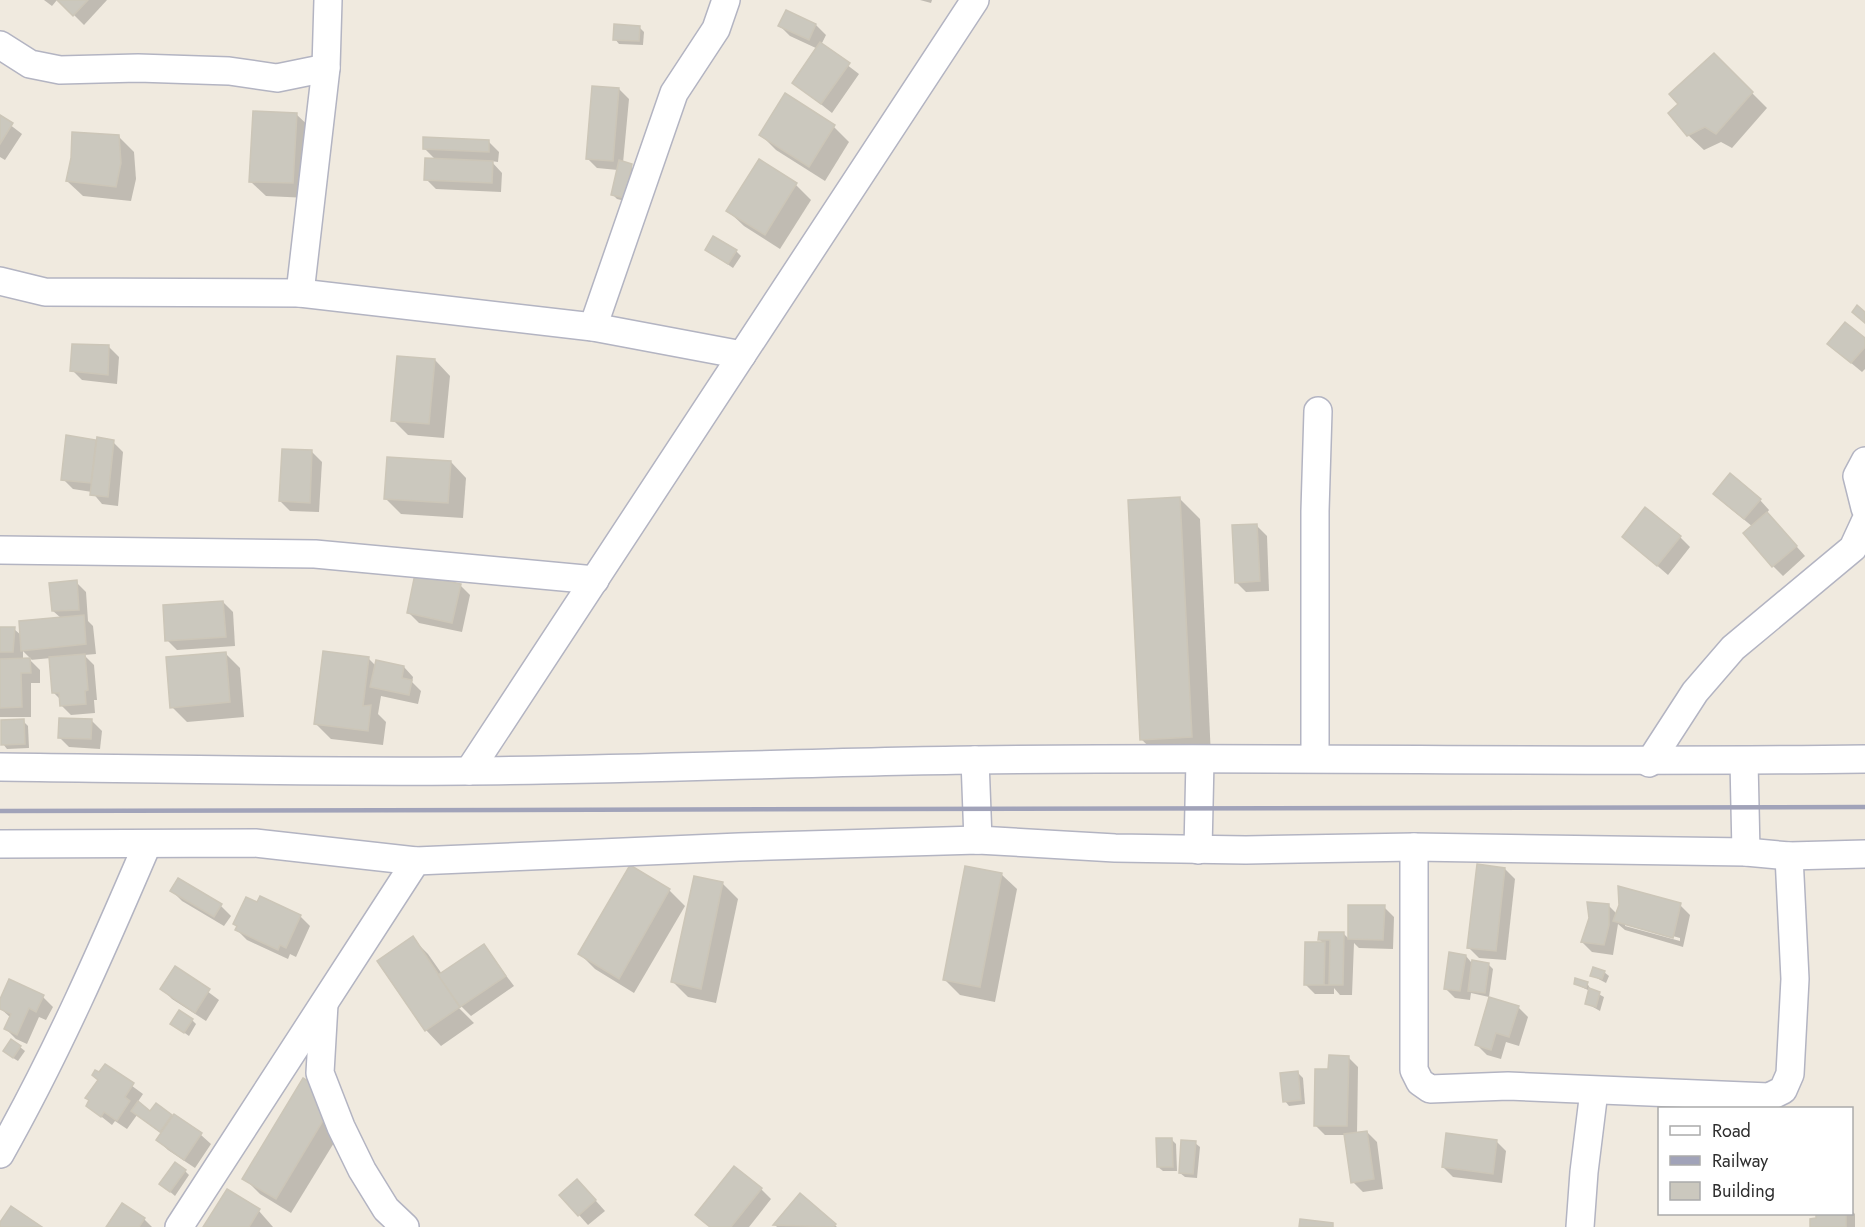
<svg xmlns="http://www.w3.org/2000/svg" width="1865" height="1227" font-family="Jost,sans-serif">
<rect width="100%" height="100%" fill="#f0eadf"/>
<g fill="#0003" fill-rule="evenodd">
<path d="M44 0H57L52 6Z"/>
<path d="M59 0H107L84 25Z"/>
<path d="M920 0H932L931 3Z"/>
<path d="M787 12 816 25 826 35 821 45 859 74 832 113 794 83 818 49 790 36 780 26Z"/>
<path d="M639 27 644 32 643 45 619 44 615 39Z"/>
<path d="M1714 55 1767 108 1732 148 1721 142 1704 150 1688 135 1680 104Z"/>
<path d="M619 89 629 99 623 163 636 170 629 202 617 199 613 195 618 170 597 168 587 158Z"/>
<path d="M785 95 834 127 849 142 825 181 776 150 760 134Z"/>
<path d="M296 114 312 129 308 198 266 196 250 181Z"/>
<path d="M0 117 22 134 5 160 0 157Z"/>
<path d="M118 136 134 152 136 179 131 201 83 196 67 181Z"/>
<path d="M489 142 499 152 498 162 491 161 502 173 501 192 436 189 426 179 436 160 424 148Z"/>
<path d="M759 161 796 185 811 200 780 249 744 226 728 211Z"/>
<path d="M707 250 736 251 741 256 733 268Z"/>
<path d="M1865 339V369L1862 372 1839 353Z"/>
<path d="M109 347 119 357 117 384 82 380 72 370Z"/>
<path d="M435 360 450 376 444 438 408 435 393 420Z"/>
<path d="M68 437 98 442H113L123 452 118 506 102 504 92 492 73 489 63 479Z"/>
<path d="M312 452 322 462 319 512 290 511 280 501Z"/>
<path d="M451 462 466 478 463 518 401 514 386 499Z"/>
<path d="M1179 498 1200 519 1211 757 1162 759 1141 739Z"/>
<path d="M1760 500 1769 510 1767 513 1805 556 1783 576 1773 566 1753 527 1725 504Z"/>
<path d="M1257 526 1267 536 1269 591 1246 592 1236 582Z"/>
<path d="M1624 537H1680L1690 547 1668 575Z"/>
<path d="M76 582 86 592 88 621 93 626 96 654 84 655 94 665 97 700H94L95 713 71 715 61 705V700L54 693 51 658 30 660 40 670V683H31V717H0V629H14L22 636 61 618 53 611ZM23 651 32 660H23Z"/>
<path d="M460 585 470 595 462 632 419 623 409 613Z"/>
<path d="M223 602 233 612 235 646 177 650 167 640Z"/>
<path d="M225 653 240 668 244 717 187 722 172 707Z"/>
<path d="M368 658 376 666 404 667 413 677 412 682 421 691 418 704 381 696 378 714 386 722 383 745 331 739 316 724Z"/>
<path d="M23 721 28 726 29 748 7 749 3 744Z"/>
<path d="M92 721 102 731 100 749 69 747 59 737Z"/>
<path d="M630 868 669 890 685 906 634 993 595 969 580 954Z"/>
<path d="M1505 869 1515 879 1506 960 1479 958 1469 948Z"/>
<path d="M1001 874 1017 889 995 1002 960 995 945 980Z"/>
<path d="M723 884 738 899 716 1003 688 997 673 982Z"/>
<path d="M172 891 221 906 231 916 224 926 182 901Z"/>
<path d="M261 898 300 916 310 926 296 957 290 954 288 959 247 940 237 930Z"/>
<path d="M1680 905 1690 915 1683 947 1625 930 1618 924 1613 955 1592 952 1582 942 1609 906 1617 914ZM1625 923 1680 938V941L1625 926Z"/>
<path d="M1350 906 1384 907 1394 917 1393 949 1359 948 1354 943 1352 995H1340L1334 988V994H1315L1305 984 1324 944 1320 940 1344 934 1349 939Z"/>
<path d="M412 938 428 954 442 974 484 946 514 986 471 1016 456 1001 454 1003 474 1023 441 1046 426 1030Z"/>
<path d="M1466 956 1471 962 1488 964 1493 969 1489 997 1471 993 1470 1000 1455 998 1445 988Z"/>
<path d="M176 968 219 1000 206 1021 172 999 162 989Z"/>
<path d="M1604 972 1609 976 1606 983 1591 975Z"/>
<path d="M1587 983 1591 990 1604 997 1600 1011 1586 1003 1590 991 1575 984Z"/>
<path d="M43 997 53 1007 46 1020 39 1017 27 1044 16 1039 6 1029 11 1018 0 1008V1002Z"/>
<path d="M1518 1007 1528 1017 1519 1046 1506 1042 1501 1059 1487 1055 1477 1045Z"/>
<path d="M192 1020 196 1024 189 1036 172 1024Z"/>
<path d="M20 1047 25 1051 18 1061 10 1056Z"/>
<path d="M1348 1057 1358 1067 1357 1134 1367 1132 1377 1142 1383 1189 1363 1192 1353 1182 1346 1135H1325L1315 1125 1330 1071Z"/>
<path d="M105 1066 143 1094 137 1103 151 1113 156 1105 201 1135 211 1144 195 1168 168 1150 158 1140 162 1134 137 1115 127 1129 115 1121 112 1125 88 1106 99 1081V1074Z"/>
<path d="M1298 1073 1303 1078 1305 1104 1289 1106 1285 1101Z"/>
<path d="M304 1080 351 1115 291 1213 260 1194 244 1178Z"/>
<path d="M1171 1139 1176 1144 1177 1171H1163L1158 1167Z"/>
<path d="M1496 1141 1506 1151 1502 1183 1453 1177 1443 1167Z"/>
<path d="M1195 1143 1200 1147 1197 1178 1185 1177 1180 1173Z"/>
<path d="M185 1171 189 1175 175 1196 161 1184Z"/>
<path d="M761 1189 771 1199 749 1227H710L697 1215Z"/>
<path d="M587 1191 605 1211 588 1225 579 1215Z"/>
<path d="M801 1195 837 1227H777L775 1225Z"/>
<path d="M259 1211 273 1227H205Z"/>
<path d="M1852 1211 1855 1214V1227H1812L1818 1220 1817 1214H1852Z"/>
<path d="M144 1219 152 1227H108Z"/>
</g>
<g fill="#cbc8be" stroke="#ccc6b8" stroke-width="1.5">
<path d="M57 0H88L73 16Z"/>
<path d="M786 10 816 24 809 40 778 26Z"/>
<path d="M614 24 640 26 639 41 613 40Z"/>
<path d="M820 42 850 63 821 104 792 83Z"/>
<path d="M1714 53 1753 92 1716 134 1705 127 1687 136 1668 113 1678 104 1669 94Z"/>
<path d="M592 86 619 88 613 161 586 159Z"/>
<path d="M785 93 835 125 809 167 759 135Z"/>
<path d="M253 111 297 113 293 183 249 182Z"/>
<path d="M0 115 13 123 0 144Z"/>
<path d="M72 132 119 135 121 163 116 187 66 181 71 158Z"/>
<path d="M423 137 489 140V152L423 149Z"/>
<path d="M425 158 493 161 492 183 424 180Z"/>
<path d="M759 159 797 183 765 235 726 211Z"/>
<path d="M619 160 632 164 625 198 611 195Z"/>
<path d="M713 236 737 250 728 264 705 250Z"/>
<path d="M1857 305 1865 312V323L1852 312Z"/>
<path d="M1845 322 1865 338V347L1851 363 1827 344Z"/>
<path d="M72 344 109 345 108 375 70 371Z"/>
<path d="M397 356 435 359 429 424 391 421Z"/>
<path d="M66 435 96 440 91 483 61 480Z"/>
<path d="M97 437 114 440 108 497 90 495Z"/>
<path d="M282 449 312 450 310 503 279 501Z"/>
<path d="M387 457 451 461 448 503 384 499Z"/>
<path d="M1730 473 1761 499 1744 519 1713 494Z"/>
<path d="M1180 497 1192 737 1140 740 1128 500Z"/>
<path d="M1645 507 1681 536 1657 566 1622 537Z"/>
<path d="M1767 512 1797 546 1772 567 1743 533Z"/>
<path d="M1257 524 1260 581 1235 583 1232 525Z"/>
<path d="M415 574 461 584 452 623 407 613Z"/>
<path d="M77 580 79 610 52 611 49 583Z"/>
<path d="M223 601 226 637 165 641 163 605Z"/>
<path d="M84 615 86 644 21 651 19 621Z"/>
<path d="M0 627H15L13 652H0Z"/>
<path d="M323 651 369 657 363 706 371 705 368 731 314 724Z"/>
<path d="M226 652 230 702 170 708 166 657Z"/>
<path d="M85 654 88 690 85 691 86 704 60 706 59 693H52L49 657Z"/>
<path d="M30 658 31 673H21L22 707 0 708V659Z"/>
<path d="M376 660 404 666 402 678 412 680 409 695 370 687Z"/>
<path d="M59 718 92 719 91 739 58 738Z"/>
<path d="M24 719 25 744 1 745V720Z"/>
<path d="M1477 864 1505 868 1496 951 1467 948Z"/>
<path d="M630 865 670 889 619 979 578 954Z"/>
<path d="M965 866 1002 873 980 987 943 980Z"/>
<path d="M694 876 723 882 701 989 671 982Z"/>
<path d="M178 878 222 904 214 917 170 891Z"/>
<path d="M1618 886 1681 903 1673 938 1613 921 1619 905Z"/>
<path d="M260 896 301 915 286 948 280 945 278 950 235 930 237 926 233 924 246 897 257 902Z"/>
<path d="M1587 902 1609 904V925L1604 945 1581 942 1589 918Z"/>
<path d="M1348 905H1385L1383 940 1348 939Z"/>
<path d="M1319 932H1344L1343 985H1324H1329L1330 940H1318Z"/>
<path d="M413 936 460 1007 425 1031 377 961Z"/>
<path d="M1305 942H1325L1324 985H1304Z"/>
<path d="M484 944 506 976 460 1007 438 975Z"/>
<path d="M1449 952 1466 955 1460 991 1444 989Z"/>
<path d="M1472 960 1489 963 1485 993 1468 991Z"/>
<path d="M175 966 210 989 195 1013 160 989Z"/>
<path d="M1593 967 1605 971 1602 979 1590 976Z"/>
<path d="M1575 978 1588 982 1586 988 1574 984Z"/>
<path d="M9 979 44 995 36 1012 29 1008 17 1035 4 1029 11 1014 0 1009V999Z"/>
<path d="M1589 988 1600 992 1596 1007 1585 1004Z"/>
<path d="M1489 997 1519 1006 1509 1037 1496 1033 1491 1050 1475 1045Z"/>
<path d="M179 1010 193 1019 184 1033 170 1024Z"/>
<path d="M11 1039 21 1046 13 1058 3 1051Z"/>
<path d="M1329 1055 1349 1056 1347 1126H1314L1315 1069H1328Z"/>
<path d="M105 1064 134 1083 125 1097 130 1101 117 1121 104 1112 101 1117 86 1106 89 1100 85 1098 98 1080 92 1075 95 1070 99 1072Z"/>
<path d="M1298 1071 1301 1100 1283 1102 1280 1073Z"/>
<path d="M303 1078 336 1099 276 1199 242 1179Z"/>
<path d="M138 1101 150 1111 156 1103 172 1115 160 1132 131 1111Z"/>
<path d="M174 1114 202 1133 184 1160 156 1140Z"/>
<path d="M1367 1131 1374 1179 1351 1183 1344 1134Z"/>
<path d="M1446 1133 1497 1140 1493 1174 1442 1167Z"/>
<path d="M1156 1138H1172L1173 1167H1157Z"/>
<path d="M1181 1140 1196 1141 1193 1174 1179 1173Z"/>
<path d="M175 1162 186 1170 170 1192 159 1184Z"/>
<path d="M734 1166 762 1188 731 1227H710L695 1215Z"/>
<path d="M577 1179 596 1200 578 1216 559 1195Z"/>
<path d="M227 1189 260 1209 249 1227H203Z"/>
<path d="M800 1193 836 1224 833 1227 773 1225Z"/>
<path d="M122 1203 145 1218 139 1227H106Z"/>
<path d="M11 1206 42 1227H0V1222Z"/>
<path d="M1816 1214H1846V1227H1810V1219L1816 1218Z"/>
<path d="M1300 1219 1333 1223V1227H1299Z"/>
</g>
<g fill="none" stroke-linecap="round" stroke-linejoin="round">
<g stroke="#b3b4c2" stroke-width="30">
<g id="minor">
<path d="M0 45 30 64 60 70 138 68 229 71 277 78 326 68"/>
<path d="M0 281 45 292 300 293 593 327 742 355"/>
<path d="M300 293 326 68 328 0"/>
<path d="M593 327 674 93 716 29 726 0"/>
<path d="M1865 461 1857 476 1865 508"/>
<path d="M0 550 315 554 595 580"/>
<path d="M1315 757V511L1318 411"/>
<path d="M975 760 978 840"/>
<path d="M1744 761 1746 852"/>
<path d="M1649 763 1695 692 1733 648 1853 548 1865 522"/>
<path d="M0 767C156 769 312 772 469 771 637 770 806 762 975 760 1271 756 1568 763 1865 759"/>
<path d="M469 771 975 0"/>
<path d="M0 844 255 843 416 861 739 847 978 840 1115 848 1246 850 1414 847 1746 852 1789 856 1865 854"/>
<path d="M1414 847V1070L1420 1082 1430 1089 1508 1086 1769 1097 1783 1090 1790 1074 1795 979 1789 856"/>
<path d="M1198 850 1200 760"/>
<path d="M324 1004 320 1073 341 1127 362 1170 386 1209 405 1227"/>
<path d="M0 1154C56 1055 102 950 147 845"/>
<path d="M179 1227 416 861"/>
<path d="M1580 1227 1584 1172 1594 1091"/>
</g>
</g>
<use href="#minor" stroke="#fff" stroke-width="27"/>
<path stroke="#a1a3b9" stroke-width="4.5" d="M0 811 1865 807"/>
</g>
<rect x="1658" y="1107" width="195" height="108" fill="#ffffff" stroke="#ababab" stroke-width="1.5"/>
<rect x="1670" y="1126" width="30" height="9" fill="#ffffff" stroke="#ababab" stroke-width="1.5"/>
<text x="1712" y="1137" font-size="18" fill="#2e2e2e">Road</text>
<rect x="1670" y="1156" width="30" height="9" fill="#a1a3b9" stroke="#ababab" stroke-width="1.5"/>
<text x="1712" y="1167" font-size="18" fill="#2e2e2e">Railway</text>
<rect x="1670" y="1182" width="30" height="18" fill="#cbc8be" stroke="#ababab" stroke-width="1.5"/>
<text x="1712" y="1197" font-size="18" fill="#2e2e2e">Building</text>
</svg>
